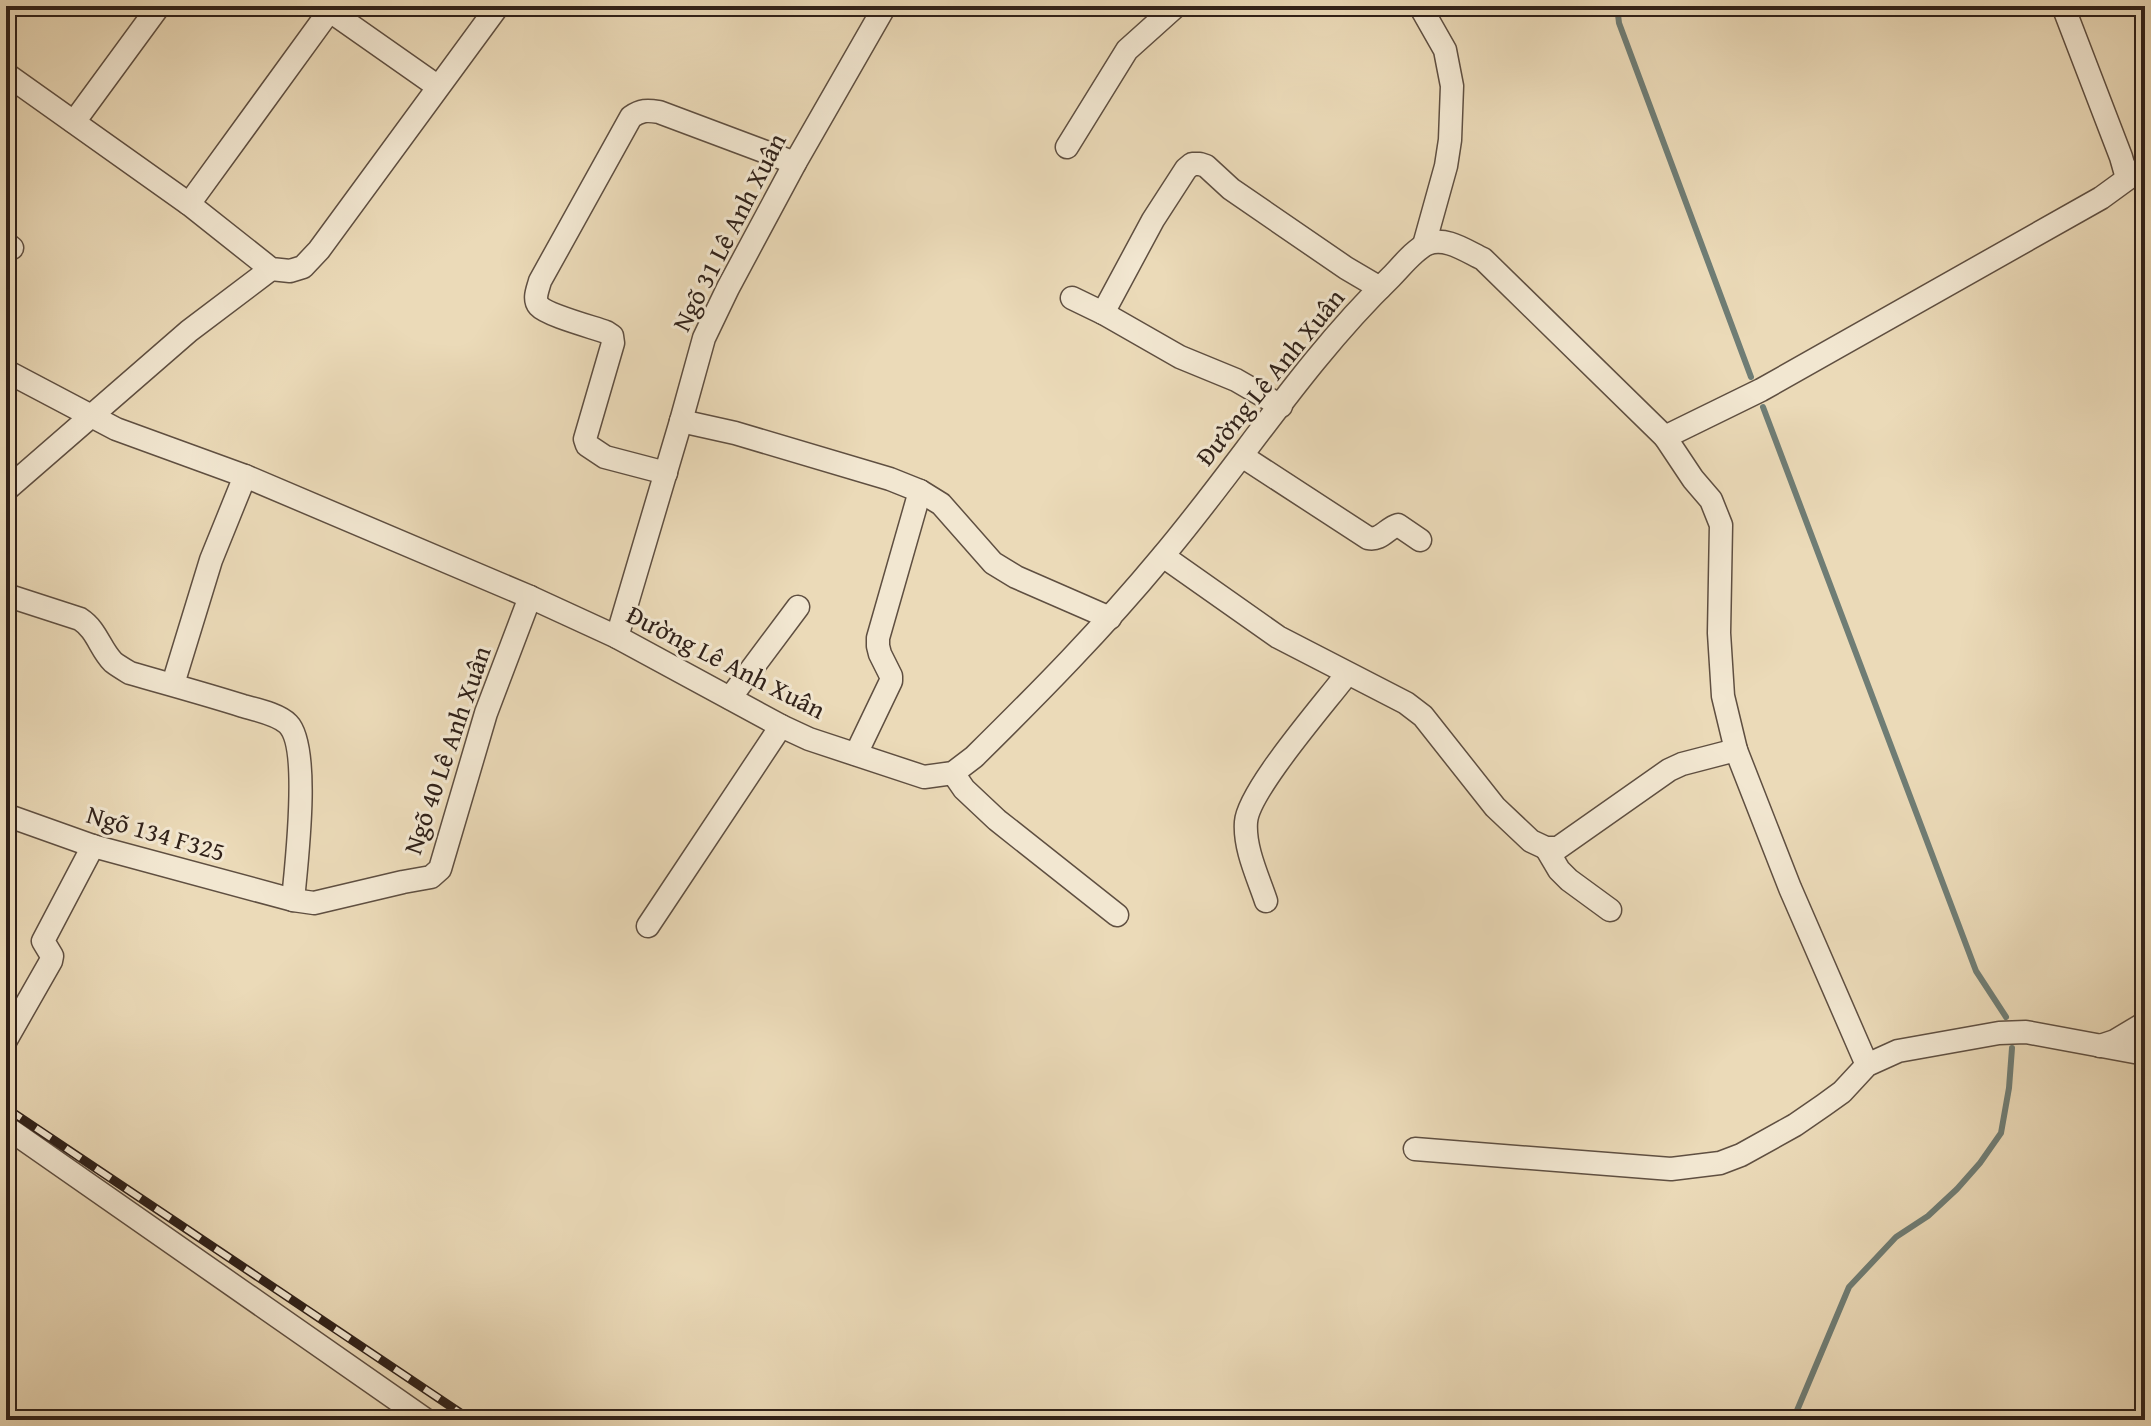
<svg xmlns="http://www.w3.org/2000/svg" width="2151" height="1426" font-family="'Gentium Book Plus',serif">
<rect width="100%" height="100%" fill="#ebdab8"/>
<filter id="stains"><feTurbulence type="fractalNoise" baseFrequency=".0025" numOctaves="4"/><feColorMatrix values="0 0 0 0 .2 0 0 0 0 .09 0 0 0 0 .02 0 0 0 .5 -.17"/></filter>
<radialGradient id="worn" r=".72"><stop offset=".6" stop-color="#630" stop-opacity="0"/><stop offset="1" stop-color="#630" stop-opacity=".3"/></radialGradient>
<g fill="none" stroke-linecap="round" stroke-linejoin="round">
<g stroke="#6f7d75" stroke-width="6">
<path d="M1617 6 1619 23 1751 377"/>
<path d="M1763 407 1976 971 2006 1017"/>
<path d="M1793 1420 1849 1287 1896 1237 1928 1216 1957 1189 1980 1163 2001 1133 2009 1088 2012 1048"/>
</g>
<g stroke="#5f4f41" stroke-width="25">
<g id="minor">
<path d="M323 6 437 86"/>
<path d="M1420 6 1445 50 1452 86 1450 140 1446 166 1424 245"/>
<path d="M2063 6 2121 157 2127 178"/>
<path d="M6 74 189 204 271 269 290 271 303 267 319 250 498 6"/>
<path d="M74 122 159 6"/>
<path d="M1067 147 1127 50 1176 6"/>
<path d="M189 204 333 6"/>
<path d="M6 243 12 248"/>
<path d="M1072 298 1103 313 1180 357 1236 380 1281 406"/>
<path d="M1103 313 1153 220 1186 169 1192 164H1200L1206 166 1231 189 1346 268 1380 288"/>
<path d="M6 371 116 429 245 476 530 597 617 637 781 726 809 739 924 777 953 773 974 757C1039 693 1103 628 1161 558 1239 466 1304 361 1391 277 1401 267 1414 250 1427 244 1445 236 1466 251 1483 259L1665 437 1693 479 1711 500 1721 525 1719 633 1723 696 1736 750 1790 888 1867 1065"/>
<path d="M681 421 735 433 890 479 920 491 941 504 993 563 1016 577 1110 618"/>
<path d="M1665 437 1761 390 2101 198 2145 166"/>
<path d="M1242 456 1368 538C1381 541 1387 528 1398 525L1420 540"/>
<path d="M666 473 605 457 587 445 585 439 613 343 612 336 606 332C592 327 547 315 539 306 533 299 538 289 540 281L631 117C641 110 647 110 659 112L795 163"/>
<path d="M6 490 189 331 271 269"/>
<path d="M1163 556 1278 637 1406 703 1423 716 1495 807 1531 841 1546 848H1558L1669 770 1682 764 1736 750"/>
<path d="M6 595 80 619C97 630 100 649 113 662 118 666 125 670 130 673 168 684 205 694 243 706 257 710 278 714 288 724 311 747 296 867 293 900"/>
<path d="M617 637 681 421 704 338 728 288 795 163 885 6"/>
<path d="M173 684 211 560 245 476"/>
<path d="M730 698 798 607"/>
<path d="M856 754 891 681V676L880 654 878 646V638L920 491"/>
<path d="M953 773 964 789 997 820 1117 915"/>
<path d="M6 815 93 846 293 900 314 903 403 882 431 877 440 869 486 713 530 597"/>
<path d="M1546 848 1559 870 1569 880 1610 910"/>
<path d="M1266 901C1258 877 1244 848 1246 822 1248 791 1325 703 1347 674"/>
<path d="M648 926 781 726"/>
<path d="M6 1040 51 961 52 956 43 941 93 846"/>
<path d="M2100 1046 2115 1041 2145 1023"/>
<path d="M6 1127 426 1420"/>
<path d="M1415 1149 1671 1169 1720 1163 1741 1155 1795 1125 1824 1105 1842 1092 1867 1065 1898 1051 1999 1033 2026 1032 2145 1054"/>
</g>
</g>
<use href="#minor" stroke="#f2e7d1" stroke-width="22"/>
<g stroke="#302119" stroke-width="9">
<path id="rail" d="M6 1108 471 1420"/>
</g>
<use href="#rail" stroke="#f2e7d1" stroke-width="6" stroke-dasharray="18" stroke-linecap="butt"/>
</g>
<g text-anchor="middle" stroke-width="6" stroke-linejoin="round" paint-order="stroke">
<g font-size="26" fill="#302119" stroke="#f2e7d1">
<text transform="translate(729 232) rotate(-63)" y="9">Ngõ 31 Lê Anh Xuân</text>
<text transform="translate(1270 377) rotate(-51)" y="9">Đường Lê Anh Xuân</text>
<text transform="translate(726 662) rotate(27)" y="9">Đường Lê Anh Xuân</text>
<text transform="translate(447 750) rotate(-71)" y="9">Ngõ 40 Lê Anh Xuân</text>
<text transform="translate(156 833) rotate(16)" y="9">Ngõ 134 F325</text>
</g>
</g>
<rect width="2151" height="1426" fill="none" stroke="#ebdab8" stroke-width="32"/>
<rect x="8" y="8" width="2135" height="1410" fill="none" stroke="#302119" stroke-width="4"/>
<rect x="16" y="16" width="2119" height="1394" fill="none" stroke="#302119" stroke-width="2"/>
<rect width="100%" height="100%" filter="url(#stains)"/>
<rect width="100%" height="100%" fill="url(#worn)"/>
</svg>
